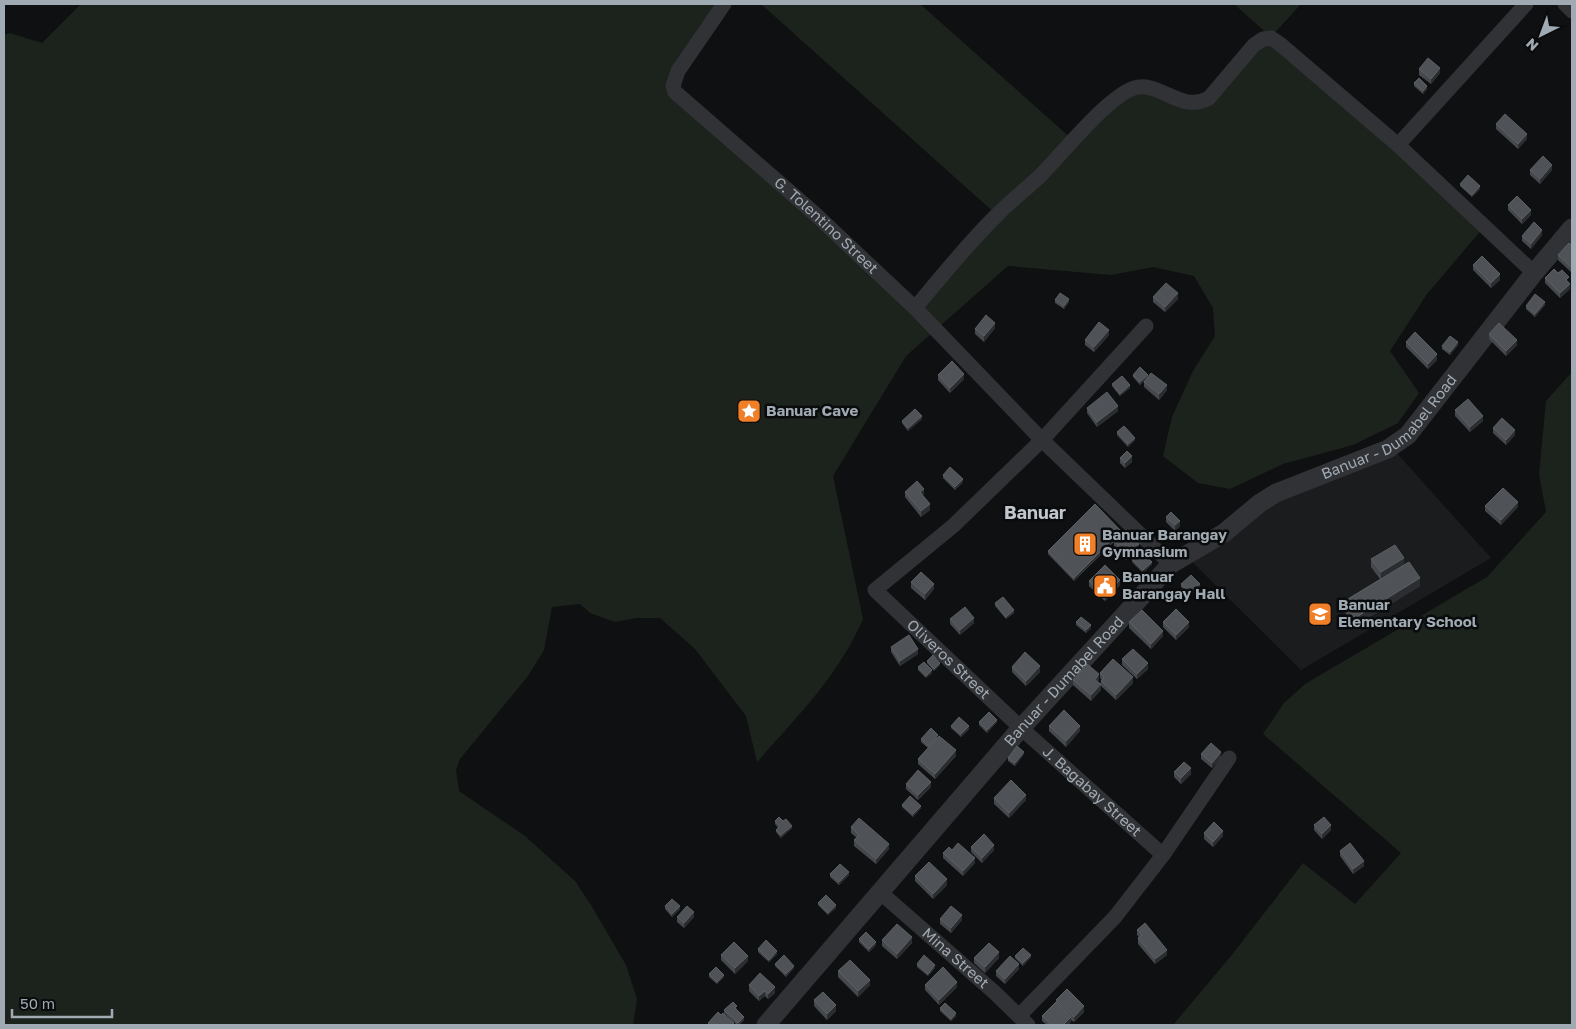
<svg xmlns="http://www.w3.org/2000/svg" width="1576" height="1029" font-family="'Golos Text',sans-serif">
<rect width="100%" height="100%" fill="#0f1011"/>
<path fill="#1b1c1e" d="M1395 451 1491 558 1301 670 1181 551 1282 495Z"/>
<g fill="#1c231c">
<path d="M81 4H724L673 86 915 308 997 215 761 4H920L1073 140 1134 88 1195 103 1271 37 1234 4H1301L1271 37 1484 227 1427 294 1390 351 1419 393 1398 423 1353 445 1283 464 1230 489 1198 483 1163 456 1172 417 1193 371 1215 336 1213 308 1194 276 1153 267 1111 275 1008 266 906 356 833 476 863 619C839 675 797 717 757 762L746 716 695 649 660 618H637L615 622 590 613 580 604 552 607 544 650 528 676 460 759 456 770 459 791 525 836 575 881 591 905 626 965 637 999 633 1025H4V35L10 33 42 43Z"/>
<path d="M1572 372V1025H1173L1231 956 1303 863 1355 904 1401 853 1263 734 1284 703 1305 684 1487 577 1546 512 1539 474 1546 401Z"/>
</g>
<g fill="none" stroke-linecap="round" stroke-linejoin="round">
<g stroke="#303236" stroke-width="15">
<path id="s1" d="M724 4 678 71 673 86 675 92 814 213 915 308 1042 440 1171 564"/>
<path d="M1526 4 1398 145 1534 273"/>
<path d="M1565 4 1572 11"/>
<path d="M915 308C942 276 968 243 998 214 1011 201 1026 189 1040 176 1061 155 1107 97 1134 88 1159 80 1181 114 1209 98L1254 45 1263 39 1271 38 1280 44 1398 145"/>
<path id="s2" d="M1146 326 1042 440 953 526 875 590 1021 728 1163 855"/>
<path id="s3" d="M881 893 994 992 1028 1025"/>
<path d="M1019 1016 1115 917 1163 855 1229 758"/>
</g>
<path stroke="#303236" stroke-width="19" id="s4" d="M766 1025 1021 728 1171 564 1224 533 1260 503 1276 493 1388 449 1408 435 1534 273 1572 228"/>
</g>
<g fill="#45484c">
<path d="M1419 69 1440 73 1431 84 1419 75Z"/>
<path d="M1414 83 1427 89 1423 94 1414 86Z"/>
<path d="M1496 124 1527 139 1518 149 1496 129Z"/>
<path d="M1530 170H1552L1540 184 1530 175Z"/>
<path d="M1460 184 1480 189 1472 197 1460 186Z"/>
<path d="M1508 205 1531 215 1522 224 1508 210Z"/>
<path d="M1542 235 1531 249 1522 241V236Z"/>
<path d="M1572 246V273L1558 260V255Z"/>
<path d="M1473 265 1500 280 1491 288 1473 270Z"/>
<path d="M1558 273 1569 282 1568 283 1570 289 1560 298 1545 283V278Z"/>
<path d="M1153 297 1178 299 1165 312 1153 302Z"/>
<path d="M1055 300 1069 302 1064 309 1055 303Z"/>
<path d="M1545 305 1535 317 1526 309V306Z"/>
<path d="M995 328 984 342 975 334V329Z"/>
<path d="M1489 334 1517 345 1506 356 1489 339Z"/>
<path d="M1109 335 1094 352 1085 345V340Z"/>
<path d="M1406 342 1437 360 1428 369 1406 347Z"/>
<path d="M1458 345 1450 355 1442 349V346Z"/>
<path d="M938 375 964 379 950 393 938 380Z"/>
<path d="M1133 375 1148 377 1167 390 1159 400 1144 387V382L1147 379 1140 385 1133 377Z"/>
<path d="M1112 384 1130 388 1120 396 1112 386Z"/>
<path d="M1087 408 1118 411 1097 427 1087 413Z"/>
<path d="M1455 410 1483 421 1470 432 1455 416Z"/>
<path d="M922 419 908 431 902 423V421Z"/>
<path d="M1493 428 1515 435 1506 445 1493 433Z"/>
<path d="M1117 432 1135 440 1128 447 1117 435Z"/>
<path d="M1120 458 1132 462 1125 468 1120 463Z"/>
<path d="M943 475 963 482 955 490 943 478Z"/>
<path d="M905 492 924 494 922 495 930 510 921 517 905 497Z"/>
<path d="M1485 506 1518 507 1501 525 1485 511Z"/>
<path d="M1166 517 1180 526 1175 531 1166 522Z"/>
<path d="M1121 533 1139 549 1126 560 1114 546V542L1074 581 1048 554V551Z"/>
<path d="M1132 559 1152 564 1143 573 1132 562Z"/>
<path d="M1371 559 1404 565 1420 586 1355 626 1343 610V602L1380 579 1371 567Z"/>
<path d="M1089 581 1120 585 1105 601 1089 586Z"/>
<path d="M911 582 934 589 925 600 911 588Z"/>
<path d="M1181 584 1200 587 1190 596 1181 587Z"/>
<path d="M995 603 1014 613 1006 619 995 606Z"/>
<path d="M950 619 974 623 960 635 950 624Z"/>
<path d="M1076 622 1091 628 1086 633 1076 625Z"/>
<path d="M1129 622 1163 636 1151 649 1129 628Z"/>
<path d="M1163 622 1189 627 1176 640 1163 627Z"/>
<path d="M891 647 918 654 900 666 891 652Z"/>
<path d="M1122 659 1148 669 1137 679 1122 665Z"/>
<path d="M927 661 940 665 934 671 927 663Z"/>
<path d="M918 667 932 673 926 678 918 670Z"/>
<path d="M1012 667 1040 672 1026 686 1012 672Z"/>
<path d="M1100 673 1133 683 1116 700 1101 686V681L1102 680 1100 678Z"/>
<path d="M1073 680H1099L1097 682 1101 690 1091 701 1073 685Z"/>
<path d="M979 722H997L987 733 979 725Z"/>
<path d="M951 726 969 729 961 737 951 728Z"/>
<path d="M1049 726 1080 731 1066 747 1049 731Z"/>
<path d="M938 737 956 756 935 779 918 764V759L928 748 921 742V739Z"/>
<path d="M1024 754 1015 766 1008 761V758Z"/>
<path d="M1201 754 1221 757 1212 768 1201 759Z"/>
<path d="M1174 772 1191 774 1181 784 1174 777Z"/>
<path d="M906 784 931 787 918 800 906 789Z"/>
<path d="M994 798 1026 800 1009 818 994 804Z"/>
<path d="M902 805 921 808 913 817 902 807Z"/>
<path d="M775 821H783L792 828 781 838 776 832V830L778 828 775 824Z"/>
<path d="M1314 825 1331 830 1322 839 1314 830Z"/>
<path d="M851 827 889 849 876 864 854 846V840L857 838 851 833Z"/>
<path d="M1204 833 1223 836 1213 847 1204 839Z"/>
<path d="M971 847 994 850 982 863 971 852Z"/>
<path d="M952 850 975 863 963 876 943 858V853Z"/>
<path d="M1340 851 1364 866 1353 874 1340 856Z"/>
<path d="M830 874 849 875 839 885 830 877Z"/>
<path d="M915 876 947 885 933 899 915 881Z"/>
<path d="M818 903 836 908 828 915 818 905Z"/>
<path d="M665 906 680 909 672 917 665 909Z"/>
<path d="M677 917H694L684 928 677 922Z"/>
<path d="M940 919 962 920 951 933 940 924Z"/>
<path d="M1137 930 1167 955 1155 964 1138 944V938L1139 937 1137 935Z"/>
<path d="M859 939 876 945 869 952 859 942Z"/>
<path d="M882 940 912 943 897 959 882 946Z"/>
<path d="M758 949 777 954 769 962 758 952Z"/>
<path d="M721 955 748 961 735 974 721 960Z"/>
<path d="M1015 956 1031 957 1023 966 1015 958Z"/>
<path d="M974 958H999L985 973 974 963Z"/>
<path d="M775 964 794 968 786 977 775 966Z"/>
<path d="M917 964 935 968 928 976 917 967Z"/>
<path d="M1019 969 1005 984 996 976V971Z"/>
<path d="M838 971 870 985 858 997 838 977Z"/>
<path d="M709 974 724 977 717 984 709 977Z"/>
<path d="M749 985 775 993 768 999 765 996 759 1001 749 991Z"/>
<path d="M925 985 957 987 939 1005 925 990Z"/>
<path d="M814 1000 836 1011 827 1020 814 1006Z"/>
<path d="M1056 1000 1084 1012 1074 1022 1071 1020V1022L1068 1025H1047L1042 1021V1016L1056 1002Z"/>
<path d="M737 1008 736 1009 744 1020 739 1025H737L724 1013V1010Z"/>
<path d="M940 1008 956 1016 951 1021 940 1011Z"/>
</g>
<g fill="#2b2d30">
<path d="M1440 68V73L1431 84V79Z"/>
<path d="M1427 86V89L1423 94V91Z"/>
<path d="M1527 134V139L1518 149V144Z"/>
<path d="M1552 165V170L1540 184V179Z"/>
<path d="M1480 186V189L1472 197V195Z"/>
<path d="M1531 210V215L1522 224V219Z"/>
<path d="M1542 230V235L1531 249V244Z"/>
<path d="M1500 274V280L1491 288V283Z"/>
<path d="M1570 284V289L1560 298V293Z"/>
<path d="M1178 293V299L1165 312V307Z"/>
<path d="M1069 299V302L1064 309V306Z"/>
<path d="M1545 302V305L1535 317V314Z"/>
<path d="M995 323V328L984 342V336Z"/>
<path d="M1109 330V335L1094 352V347Z"/>
<path d="M1517 340V345L1506 356V351Z"/>
<path d="M1458 342V345L1450 355V352Z"/>
<path d="M1437 354V360L1428 369V364Z"/>
<path d="M964 374V379L950 393V388Z"/>
<path d="M1148 375V378L1140 385V382Z"/>
<path d="M1130 385V388L1120 396V394Z"/>
<path d="M1167 385V390L1159 400V394Z"/>
<path d="M1118 406V411L1097 427V422Z"/>
<path d="M922 416V419L908 431V428Z"/>
<path d="M1483 416V421L1470 432V427Z"/>
<path d="M1515 430V435L1506 445V440Z"/>
<path d="M1135 438V440L1128 447V444Z"/>
<path d="M1132 456V462L1125 468V463Z"/>
<path d="M963 479V482L955 490V487Z"/>
<path d="M924 489V494L920 497V492Z"/>
<path d="M1518 502V507L1501 525V520Z"/>
<path d="M930 504V510L921 517V511Z"/>
<path d="M1180 521V526L1175 531V525Z"/>
<path d="M1121 531V534L1074 581V578Z"/>
<path d="M1139 544V549L1126 560V555Z"/>
<path d="M1404 558V566L1381 580V572Z"/>
<path d="M1152 562V564L1143 573V570Z"/>
<path d="M1420 578V586L1355 626V618Z"/>
<path d="M1120 580V585L1105 601V596Z"/>
<path d="M934 584V589L925 600V594Z"/>
<path d="M1200 584V587L1190 596V593Z"/>
<path d="M1014 610V613L1006 619V617Z"/>
<path d="M974 618V623L960 635V630Z"/>
<path d="M1189 622V627L1176 640V635Z"/>
<path d="M1091 625V628L1086 633V630Z"/>
<path d="M1163 631V636L1151 649V644Z"/>
<path d="M918 649V654L900 666V661Z"/>
<path d="M940 663V665L934 671V669Z"/>
<path d="M1148 663V669L1137 679V674Z"/>
<path d="M1040 666V672L1026 686V681Z"/>
<path d="M932 670V673L926 678V676Z"/>
<path d="M1099 674V680L1095 685V680Z"/>
<path d="M1133 677V683L1116 700V695Z"/>
<path d="M1101 684V690L1091 701V695Z"/>
<path d="M997 720V722L987 733V730Z"/>
<path d="M969 726V729L961 737V734Z"/>
<path d="M1080 726V731L1066 747V741Z"/>
<path d="M956 750V756L935 779V774Z"/>
<path d="M1024 752V754L1015 766V763Z"/>
<path d="M1221 752V757L1212 768V763Z"/>
<path d="M1191 768V774L1181 784V778Z"/>
<path d="M931 782V787L918 800V795Z"/>
<path d="M1026 795V800L1009 818V813Z"/>
<path d="M921 806V808L913 817V814Z"/>
<path d="M1331 825V830L1322 839V834Z"/>
<path d="M792 826V828L781 838V835Z"/>
<path d="M1223 831V836L1213 847V842Z"/>
<path d="M889 844V849L876 864V859Z"/>
<path d="M994 845V850L982 863V858Z"/>
<path d="M975 858V863L963 876V871Z"/>
<path d="M1364 861V866L1353 874V869Z"/>
<path d="M849 872V875L839 885V882Z"/>
<path d="M947 879V885L933 899V894Z"/>
<path d="M836 905V908L828 915V913Z"/>
<path d="M680 906V909L672 917V914Z"/>
<path d="M694 912V917L684 928V923Z"/>
<path d="M962 915V920L951 933V928Z"/>
<path d="M912 937V943L897 959V954Z"/>
<path d="M876 942V945L869 952V949Z"/>
<path d="M1167 950V955L1155 964V959Z"/>
<path d="M777 951V954L769 962V960Z"/>
<path d="M999 952V958L985 973V967Z"/>
<path d="M1031 955V957L1023 966V963Z"/>
<path d="M748 956V961L735 974V968Z"/>
<path d="M1019 964V969L1005 984V979Z"/>
<path d="M935 965V968L928 976V974Z"/>
<path d="M794 966V968L786 977V974Z"/>
<path d="M724 975V977L717 984V982Z"/>
<path d="M870 980V985L858 997V991Z"/>
<path d="M957 982V987L939 1005V1000Z"/>
<path d="M775 987V993L768 999V994Z"/>
<path d="M765 991V996L759 1001V996Z"/>
<path d="M836 1005V1011L827 1020V1014Z"/>
<path d="M1084 1006V1012L1074 1022V1017Z"/>
<path d="M956 1013V1016L951 1021V1019Z"/>
<path d="M744 1017V1020L738 1025V1023Z"/>
<path d="M1071 1017V1022L1068 1025H1063Z"/>
</g>
<g fill="#4f5357" stroke="#5b6065">
<path d="M1428 58 1440 68 1431 79 1419 69Z"/>
<path d="M1419 78 1427 86 1423 91 1414 83Z"/>
<path d="M1505 114 1527 134 1518 144 1496 124Z"/>
<path d="M1543 156 1552 165 1540 179 1530 170Z"/>
<path d="M1468 175 1480 186 1472 195 1460 184Z"/>
<path d="M1517 196 1531 210 1522 219 1508 205Z"/>
<path d="M1534 222 1542 230 1531 244 1522 236Z"/>
<path d="M1569 243 1572 246V268L1558 255Z"/>
<path d="M1482 256 1500 274 1491 283 1473 265Z"/>
<path d="M1554 269 1558 273 1562 270 1569 277 1566 280 1570 284 1560 293 1545 278Z"/>
<path d="M1166 283 1178 293 1165 307 1153 297Z"/>
<path d="M1060 293 1069 299 1064 306 1055 300Z"/>
<path d="M1535 294 1545 302 1535 314 1526 306Z"/>
<path d="M986 315 995 323 984 336 975 329Z"/>
<path d="M1099 322 1109 330 1094 347 1085 340Z"/>
<path d="M1499 323 1517 340 1506 351 1489 334Z"/>
<path d="M1415 332 1437 354 1428 364 1406 342Z"/>
<path d="M1450 336 1458 342 1450 352 1442 346Z"/>
<path d="M952 361 964 374 950 388 938 375Z"/>
<path d="M1140 367 1148 375 1140 382 1133 375Z"/>
<path d="M1151 373 1167 385 1159 394 1144 382Z"/>
<path d="M1122 376 1130 385 1120 394 1112 384Z"/>
<path d="M1107 392 1118 406 1097 422 1087 408Z"/>
<path d="M1468 399 1483 416 1470 427 1455 410Z"/>
<path d="M915 409 922 416 908 428 902 421Z"/>
<path d="M1502 418 1515 430 1506 440 1493 428Z"/>
<path d="M1124 426 1135 438 1128 444 1117 432Z"/>
<path d="M1127 451 1132 456 1125 463 1120 458Z"/>
<path d="M950 467 963 479 955 487 943 475Z"/>
<path d="M917 481 924 489 920 492 930 504 921 511 905 492Z"/>
<path d="M1503 488 1518 502 1501 520 1485 506Z"/>
<path d="M1095 504 1121 531 1074 578 1048 551Z"/>
<path d="M1171 512 1180 521 1175 525 1166 517Z"/>
<path d="M1126 529 1139 544 1126 555 1114 540Z"/>
<path d="M1395 545 1404 558 1381 572 1371 559Z"/>
<path d="M1141 551 1152 562 1143 570 1132 559Z"/>
<path d="M1409 562 1420 578 1355 618 1343 602Z"/>
<path d="M1105 565 1120 580 1105 596 1089 581Z"/>
<path d="M921 572 934 584 925 594 911 582Z"/>
<path d="M1191 575 1200 584 1190 593 1181 584Z"/>
<path d="M1003 597 1014 610 1006 617 995 603Z"/>
<path d="M965 607 974 618 960 630 950 619Z"/>
<path d="M1176 609 1189 622 1176 635 1163 622Z"/>
<path d="M1142 610 1163 631 1151 644 1129 622Z"/>
<path d="M1081 617 1091 625 1086 630 1076 622Z"/>
<path d="M909 635 918 649 900 661 891 647Z"/>
<path d="M1133 649 1148 663 1137 674 1122 659Z"/>
<path d="M1025 652 1040 666 1026 681 1012 667Z"/>
<path d="M933 655 940 663 934 669 927 661Z"/>
<path d="M1113 659 1133 677 1116 695 1101 681 1104 677 1100 673Z"/>
<path d="M924 662 932 670 926 676 918 667Z"/>
<path d="M1087 664 1099 674 1095 680 1101 684 1091 695 1073 680Z"/>
<path d="M1064 710 1080 726 1066 741 1049 726Z"/>
<path d="M989 712 997 720 987 730 979 722Z"/>
<path d="M959 717 969 726 961 734 951 726Z"/>
<path d="M931 728 938 735 928 746 921 739Z"/>
<path d="M939 736 956 750 935 774 918 759Z"/>
<path d="M1211 743 1221 752 1212 763 1201 754Z"/>
<path d="M1017 746 1024 752 1015 763 1008 758Z"/>
<path d="M1184 762 1191 768 1181 778 1174 772Z"/>
<path d="M918 770 931 782 918 795 906 784Z"/>
<path d="M1011 780 1026 795 1009 813 994 798Z"/>
<path d="M910 796 921 806 913 814 902 805Z"/>
<path d="M779 817 783 821 786 819 792 826 781 835 776 830 780 826 775 821Z"/>
<path d="M1324 817 1331 825 1322 834 1314 825Z"/>
<path d="M859 818 889 844 876 859 854 840 859 835 851 827Z"/>
<path d="M1214 822 1223 831 1213 842 1204 833Z"/>
<path d="M984 834 994 845 982 858 971 847Z"/>
<path d="M958 843 975 858 963 871 943 853 949 847 952 850Z"/>
<path d="M1350 843 1364 861 1353 869 1340 851Z"/>
<path d="M929 862 947 879 933 894 915 876Z"/>
<path d="M840 864 849 872 839 882 830 874Z"/>
<path d="M826 895 836 905 828 913 818 903Z"/>
<path d="M672 899 680 906 672 914 665 906Z"/>
<path d="M687 906 694 912 684 923 677 917Z"/>
<path d="M951 906 962 915 951 928 940 919Z"/>
<path d="M1145 923 1167 950 1155 959 1138 938 1142 935 1137 930Z"/>
<path d="M897 924 912 937 897 954 882 940Z"/>
<path d="M866 932 876 942 869 949 859 939Z"/>
<path d="M766 940 777 951 769 960 758 949Z"/>
<path d="M734 942 748 956 735 968 721 955Z"/>
<path d="M989 943 999 952 985 967 974 958Z"/>
<path d="M1023 948 1031 955 1023 963 1015 956Z"/>
<path d="M784 955 794 966 786 974 775 964Z"/>
<path d="M924 955 935 965 928 974 917 964Z"/>
<path d="M1010 956 1019 964 1005 979 996 971Z"/>
<path d="M850 960 870 980 858 991 838 971Z"/>
<path d="M716 967 724 975 717 982 709 974Z"/>
<path d="M943 967 957 982 939 1000 925 985Z"/>
<path d="M760 973 775 987 768 994 765 991 759 996 749 985Z"/>
<path d="M1067 989 1084 1006 1074 1017 1056 1000Z"/>
<path d="M823 992 836 1005 827 1014 814 1000Z"/>
<path d="M733 1002 737 1006 735 1008 744 1017 738 1023 724 1010Z"/>
<path d="M1056 1002 1071 1017 1063 1025H1052L1042 1016Z"/>
<path d="M945 1003 956 1013 951 1019 940 1008Z"/>
<path d="M718 1012 721 1015 723 1013 734 1023 731 1025H710L708 1023Z"/>
</g>
<defs>
<g id="sight-square" transform="scale(1.25)"><rect x="-9" y="-9" width="18" height="18" rx="4" fill="#f07f28" stroke="#0a0b0c"/><path d="M0-6L1.8-2.2L6-1.7L2.9 1.2L3.7 5.4L0 3.3L-3.7 5.4L-2.9 1.2L-6-1.7L-1.8-2.2Z" fill="#fff"/></g>
<g id="building-square" transform="scale(1.25)"><rect x="-9" y="-9" width="18" height="18" rx="4" fill="#f07f28" stroke="#0a0b0c"/><path d="M-4-6H4V6H1V3H-1V6H-4ZM-2.5-4.3h1.7v1.8h-1.7ZM.8-4.3h1.7v1.8H.8ZM-2.5-1h1.7V.8h-1.7ZM.8-1h1.7V.8H.8Z" fill="#fff"/></g>
<g id="civic-square" transform="scale(1.25)"><rect x="-9" y="-9" width="18" height="18" rx="4" fill="#f07f28" stroke="#0a0b0c"/><path d="M-.6-6.5H3V-4.5H.6V-3L4-1V1h2V6H-6V1h2V-1L-.6-3ZM-1.2 2.5V6h2.4V2.5Z" fill="#fff"/></g>
<g id="school-square" transform="scale(1.25)"><rect x="-9" y="-9" width="18" height="18" rx="4" fill="#f07f28" stroke="#0a0b0c"/><path d="M0-5L7-2L0 1L-7-2ZM-4 1L0 2.5L4 1V4Q0 6-4 4Z" fill="#fff"/></g>
</defs>
<g fill-rule="evenodd">
<use href="#sight-square" x="749" y="411"/>
<use href="#building-square" x="1085" y="544"/>
<use href="#civic-square" x="1105" y="586"/>
<use href="#school-square" x="1320" y="614"/>
</g>
<g text-anchor="middle" stroke-width="5" stroke-linejoin="round" paint-order="stroke">
<g font-size="15" fill="#a0aab2" stroke="#0a0b0c">
<text dy="5" stroke="none"><textPath href="#s1" startOffset="305">G. Tolentino Street</textPath></text>
<text dy="5" stroke="none"><textPath href="#s4" startOffset="875">Banuar - Dumabel Road</textPath></text>
<text dy="5" stroke="none"><textPath href="#s2" startOffset="480">Oliveros Street</textPath></text>
<text dy="5" stroke="none"><textPath href="#s4" startOffset="455">Banuar - Dumabel Road</textPath></text>
<text dy="5" stroke="none"><textPath href="#s2" startOffset="675">J. Bagabay Street</textPath></text>
<text dy="5" stroke="none"><textPath href="#s3" startOffset="99">Mina Street</textPath></text>
</g>
<g font-size="15" font-weight="bold" fill="#a0aab2" stroke="#0a0b0c" text-anchor="start">
<text x="766" y="416">Banuar Cave</text>
<text x="1102" y="540">Banuar Barangay<tspan x="1102" dy="17">Gymnasium</tspan></text>
<text x="1122" y="582">Banuar<tspan x="1122" dy="17">Barangay Hall</tspan></text>
<text x="1338" y="610">Banuar<tspan x="1338" dy="17">Elementary School</tspan></text>
</g>
<g font-size="18" font-weight="bold" fill="#c1c7ce" stroke="#0a0b0c">
<text x="1035" y="519">Banuar</text>
</g>
</g>
<rect width="1576" height="1029" fill="none" stroke="#a0aab2" stroke-width="10"/>
<g transform="translate(1541 35) rotate(222)" stroke="#0a0b0c" stroke-width="4" paint-order="stroke">
<path d="M0-4L9 19L0 12L-9 19Z" fill="#a0aab2"/>
<text y="-8" font-size="14" font-weight="bold" text-anchor="middle" fill="#a0aab2">N</text>
</g>
<path d="M12 1009v8h100v-8" fill="none" stroke="#a0aab2" stroke-width="2.5"/>
<text x="20" y="1009" font-size="15" fill="#a0aab2" stroke="#0a0b0c" stroke-width="4" paint-order="stroke">50 m</text>
</svg>
